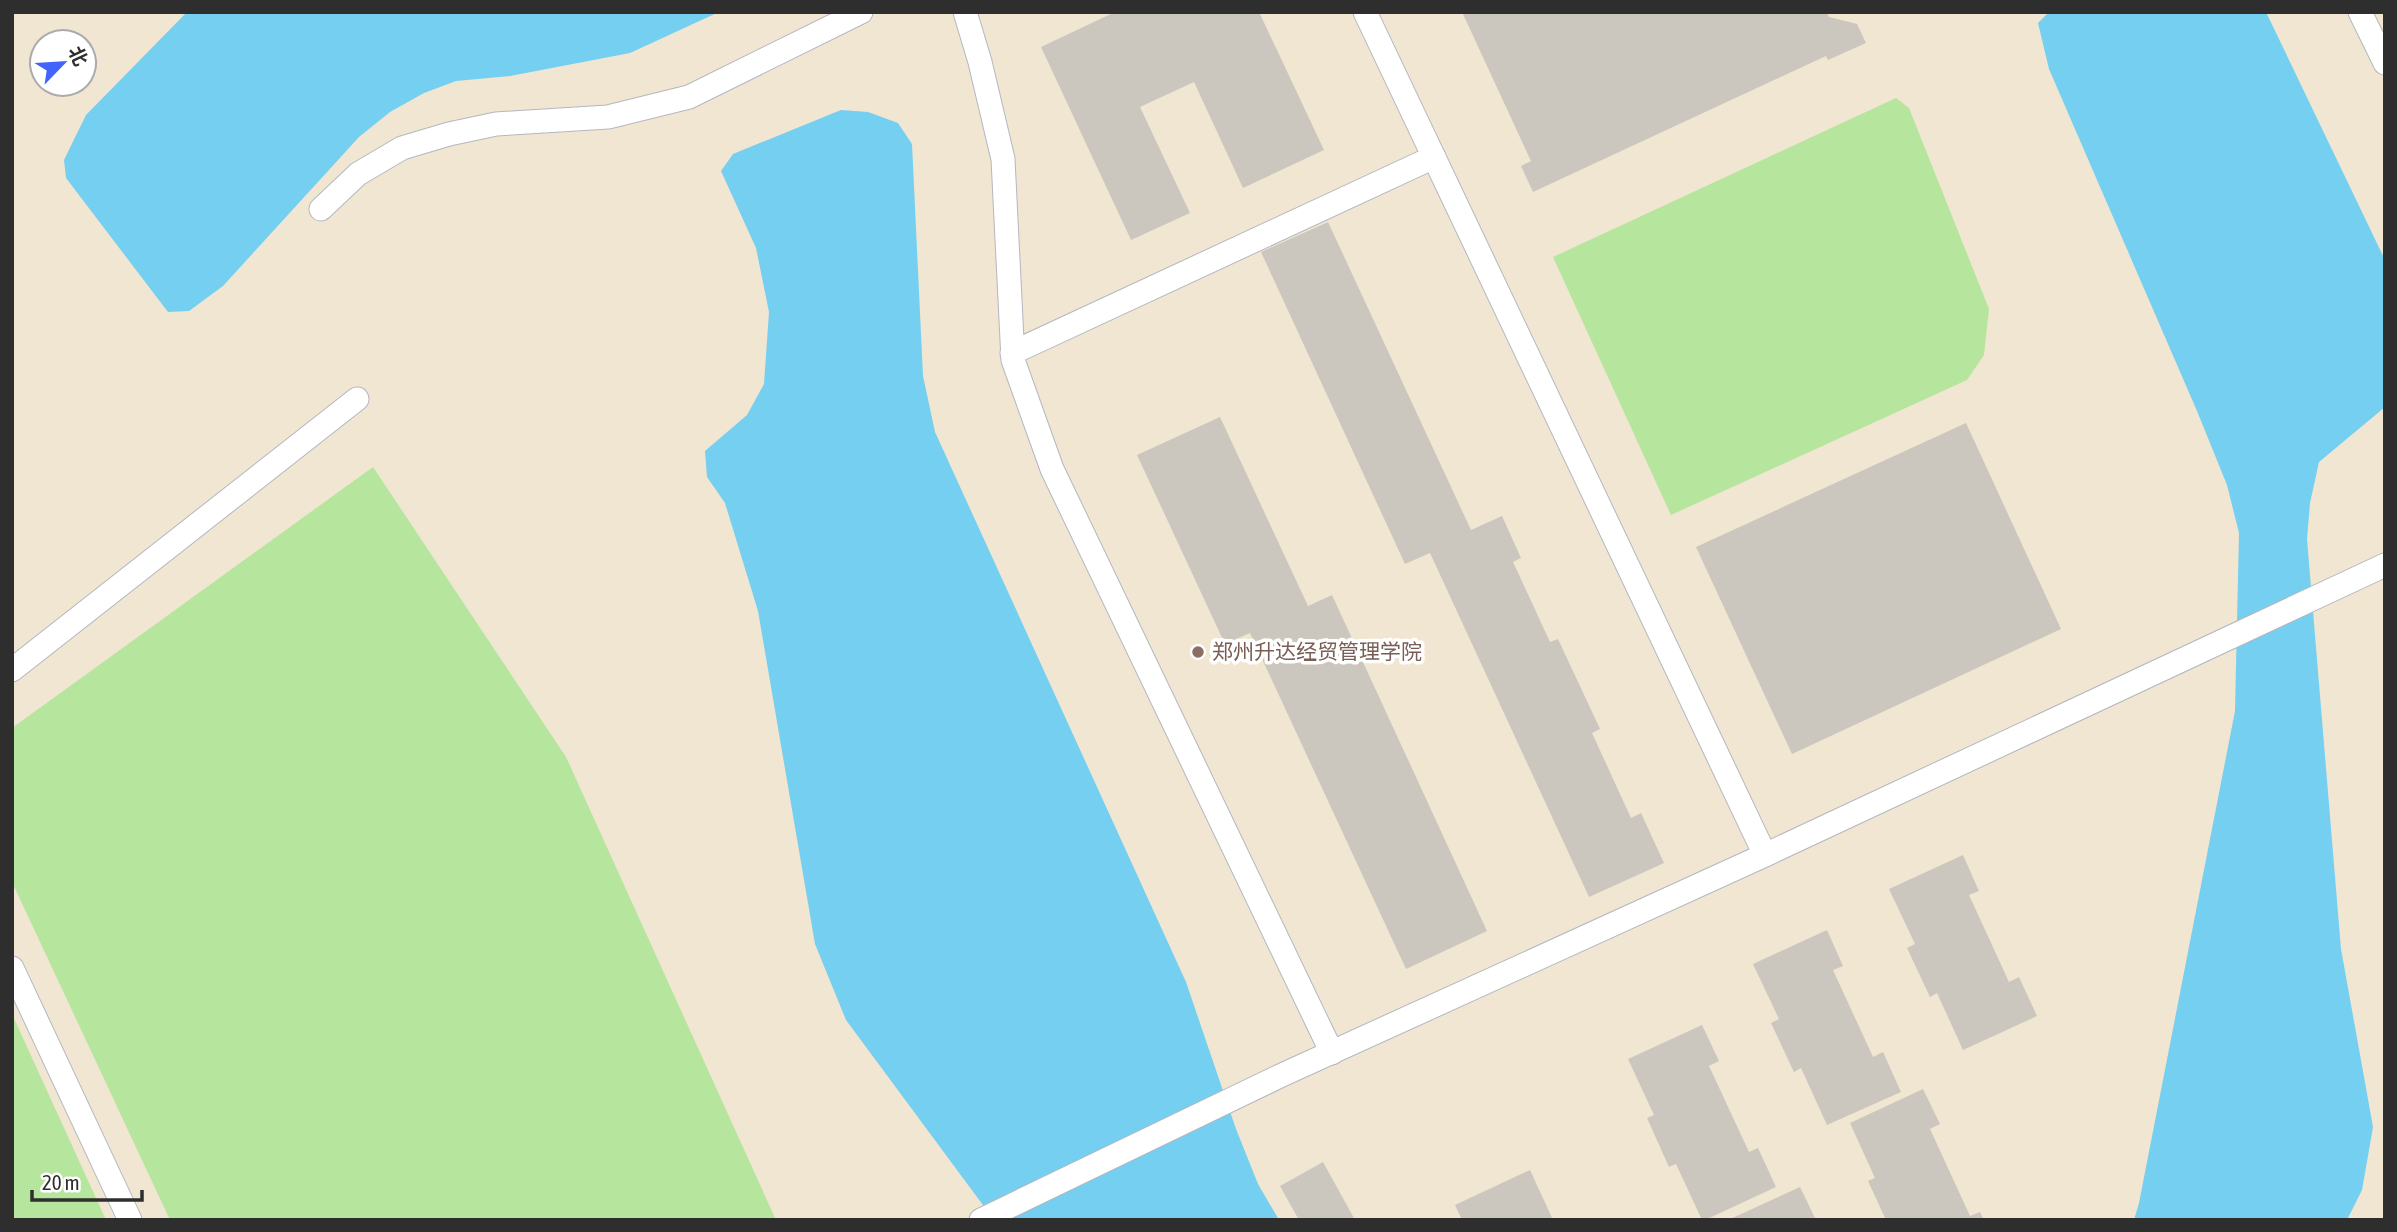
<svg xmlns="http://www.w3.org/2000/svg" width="2397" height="1232" font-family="'Asap Condensed','Noto Sans SC',sans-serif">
<rect width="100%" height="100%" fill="#efe9e1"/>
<path fill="#f0e6d1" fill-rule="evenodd" d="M12 12H2385V1220H12ZM42 42H84V84H42Z"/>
<g fill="#b6e59e">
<path d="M1896 98 1909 108 1989 309 1984 355 1967 380 1671 515 1553 257Z"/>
<path d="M373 467 566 757 776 1220H170L12 882V728Z"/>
<path d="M12 1014 106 1220H12Z"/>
</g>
<g fill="#75cff0">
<path d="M187 12H719L630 53 510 76 456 81 424 93 390 112 359 137 223 286 189 311 168 312 66 178 64 160 86 115Z"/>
<path d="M2049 12H2266L2385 260V407L2319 462 2310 503 2307 539 2341 949 2373 1127 2362 1190 2347 1220H2134L2139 1203 2235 711 2239 533 2227 485 2197 411 2049 69 2038 23Z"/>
<path d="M841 110 868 112 898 123 912 144 923 376 935 432 1186 982 1236 1129 1258 1184 1279 1220H994L846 1020 815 944 758 611 725 503 707 477 705 451 747 415 764 384 769 312 756 248 721 171 733 154Z"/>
</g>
<g fill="#cbc7bf">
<path d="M1115 12H1259L1324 150 1243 188 1194 82 1140 107 1190 213 1131 240 1041 47Z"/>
<path d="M1462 12H1827L1829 17 1857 24 1866 43 1828 60 1826 56 1533 192 1521 166 1531 161Z"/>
<path d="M1328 222 1471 530 1502 516 1521 558 1513 562 1550 642 1558 639 1600 729 1592 733 1631 818 1641 813 1664 863 1589 897 1430 553 1405 564 1261 252Z"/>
<path d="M1220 417 1308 606 1332 595 1487 931 1406 969 1250 633 1225 644 1137 455Z"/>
<path d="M1966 423 2061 629 1792 754 1696 547Z"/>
<path d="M1963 855 1979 891 1969 895 2009 982 2019 977 2037 1016 1963 1050 1937 993 1930 997 1907 948 1915 944 1889 889Z"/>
<path d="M1827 930 1843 966 1833 970 1873 1057 1883 1052 1901 1092 1827 1125 1801 1068 1794 1072 1771 1023 1779 1019 1753 964Z"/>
<path d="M1702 1025 1719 1061 1709 1066 1749 1152 1758 1148 1776 1187 1705 1220H1702L1676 1164 1669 1167 1647 1118 1654 1115 1628 1059Z"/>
<path d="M1923 1089 1940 1124 1930 1129 1970 1216 1980 1212 1984 1220H1886L1868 1181 1875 1178 1850 1123Z"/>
<path d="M1323 1162 1355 1220H1299L1280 1186Z"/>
<path d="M1530 1170 1553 1220H1462L1455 1205Z"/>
<path d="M1800 1187 1816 1220H1728Z"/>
</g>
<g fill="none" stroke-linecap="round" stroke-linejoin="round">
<g stroke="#b4b7c1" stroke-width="25">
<g id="service">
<path d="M965 12 980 62 1003 159 1013 360 1052 469 1332 1053"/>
<path d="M1365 12 1765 855"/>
<path d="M2360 12 2385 63"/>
<path d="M321 209 358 174 402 148 449 134 496 124 608 117 689 97 861 12"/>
<path d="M1012 353 1434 157"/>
<path d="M12 670 357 399"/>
<path d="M12 968 130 1220"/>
<path d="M981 1220 1282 1075 1765 855 2385 565"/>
</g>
</g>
<use href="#service" stroke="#fff" stroke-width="23"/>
</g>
<circle fill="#8d6e63" stroke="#fff" stroke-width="2.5" cx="1198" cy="652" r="7"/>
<g text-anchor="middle" stroke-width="7" stroke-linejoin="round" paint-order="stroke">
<g font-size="21" fill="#785e54" stroke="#fff" text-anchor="start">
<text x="1212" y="659">郑州升达经贸管理学院</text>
</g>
</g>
<rect width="2397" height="1232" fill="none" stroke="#2e2e2e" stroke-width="28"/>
<g transform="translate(63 63) rotate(65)"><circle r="33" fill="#ffffff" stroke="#ababab" stroke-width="2"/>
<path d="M0-5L12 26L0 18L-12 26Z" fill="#4264fb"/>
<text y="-10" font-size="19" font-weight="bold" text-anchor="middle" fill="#2e2e2e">北</text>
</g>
<path d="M32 1190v10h110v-10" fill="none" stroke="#2e2e2e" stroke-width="3.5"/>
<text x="42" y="1190" font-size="21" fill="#2e2e2e" stroke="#ffffff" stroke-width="5" paint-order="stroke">20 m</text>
</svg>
